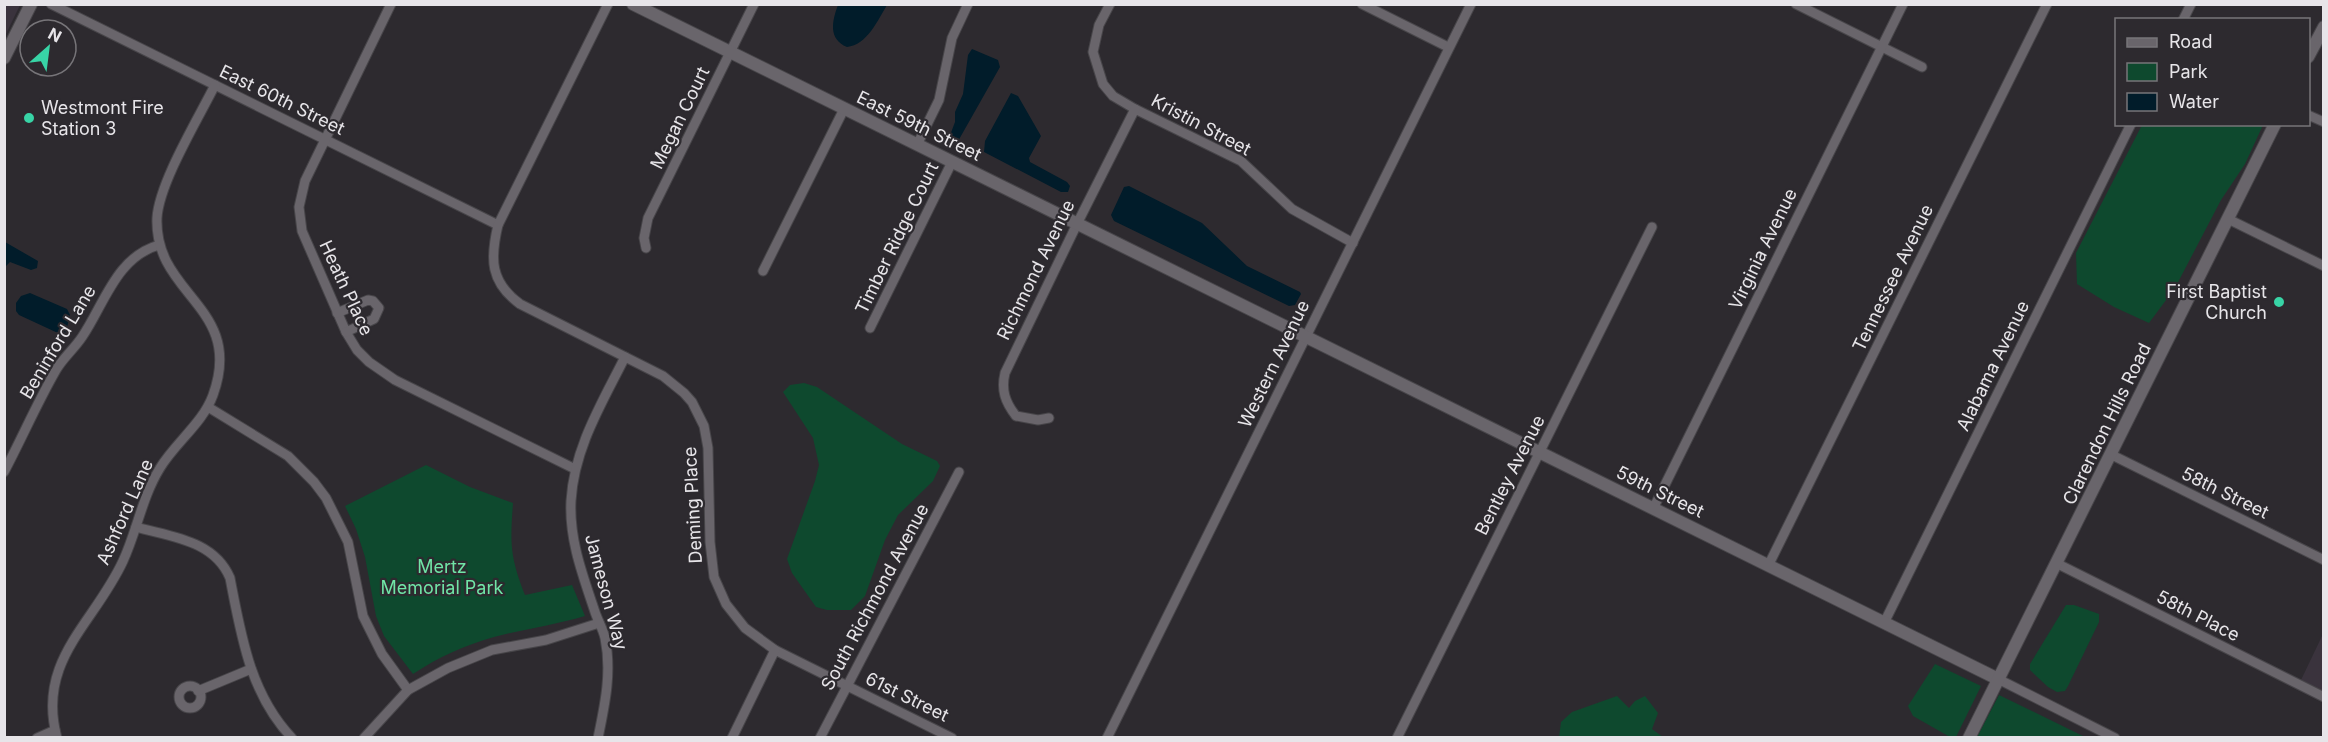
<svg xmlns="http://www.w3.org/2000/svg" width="2328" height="742" font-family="Inter,sans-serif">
<rect width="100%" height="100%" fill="#2d2a2f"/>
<g fill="#3a333d">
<path d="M5 4 20 5 5 36 4 5Z"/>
<path d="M2323 634V691L2301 680Z"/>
</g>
<g fill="#0e492e">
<path d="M2142 125H2263L2245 164 2221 200 2175 288 2149 323 2114 307 2077 284 2076 253Z"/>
<path d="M804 383 817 387 902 444 937 461 940 466 933 481 898 515 885 540 865 596 851 610H827L816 607 792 573 787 559 815 481 819 465 813 438 783 392 790 385Z"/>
<path d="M426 465 470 487 513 503C510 544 510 557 525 595L572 585 585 616C555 625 524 629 494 637 465 645 437 658 413 674L384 636 376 616 365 557 356 529 345 506Z"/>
<path d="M2066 605H2074L2099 614V622L2068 686 2065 691 2057 692 2048 687 2030 670V664Z"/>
<path d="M1935 664 1981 686 1956 737H1950L1913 716 1908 706Z"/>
<path d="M1999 695 2085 737H1977Z"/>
<path d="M1617 696 1629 708 1635 701 1645 696 1658 713 1652 729 1663 737H1559L1561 722 1572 712Z"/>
</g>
<g fill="#011c2a">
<path d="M838 5V4L887 5C878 20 867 45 847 47 828 39 832 21 838 5Z"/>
<path d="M972 49 998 60 1000 67 957 143 949 138 955 122V112L963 94 968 55Z"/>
<path d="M1011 93 1018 96 1041 136 1029 158 1030 162 1067 182 1070 186 1068 192H1061L984 152 985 141Z"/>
<path d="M1129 186 1202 223 1247 266 1300 292 1301 294 1295 305 1289 306 1114 221 1111 215 1124 187Z"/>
<path d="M5 242 38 261 37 268 31 270 10 262 5 267Z"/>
<path d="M30 293 67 309 70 315 66 332 60 334 19 315 16 311V303L21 296Z"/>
</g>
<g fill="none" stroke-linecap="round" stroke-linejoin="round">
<g stroke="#474549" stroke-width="11">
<g id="street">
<path d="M51 4 498 225"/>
<path d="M391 4 305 181 299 207 302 231 346 332 357 350 369 362 395 380 575 469"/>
<path d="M608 4 498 225C490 259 490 282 520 304L663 376 684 393 692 402 704 426 708 448 710 542 714 577 726 604 745 628 775 650 952 738"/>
<path d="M1110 4 1099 25 1093 52 1103 84 1113 96 1135 109 1241 161 1292 209 1353 243"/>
<path d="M1362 4 1448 47"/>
<path d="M1796 4 1922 67"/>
<path d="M2183 20 2191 4"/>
<path d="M2308 115 2324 122"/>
<path d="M917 145 939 100 952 38 968 4"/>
<path d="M2228 219 2324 266"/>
<path d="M646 248 644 238 648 218 754 4"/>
<path d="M763 271 844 109"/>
<path d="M337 313 368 300 373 301 379 308 374 319 346 332"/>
<path d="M870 328 952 162"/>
<path d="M208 407 288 456 314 482 326 498 348 542 363 616 382 654 408 690"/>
<path d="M1049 418 1038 420 1016 416C1005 402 1001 390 1005 373L1077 224 1135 109"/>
<path d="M2112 455 2324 560"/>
<path d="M4 472C22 438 37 403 56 370 63 358 74 349 82 337 104 305 116 257 159 245"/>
<path d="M1653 509 1903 4"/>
<path d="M136 527C171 537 214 540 230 578 241 635 250 694 292 738"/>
<path d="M2058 564 2324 697"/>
<path d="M1768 566 2047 4"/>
<path d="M1884 623 2131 124"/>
<path d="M1998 679 2115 738"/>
<circle cx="190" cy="697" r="11"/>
<path d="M198 691 251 669"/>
<path d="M37 738 55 730"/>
<path d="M57 738C36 660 94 624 123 561 137 531 142 497 160 468 175 443 203 423 213 395 245 306 154 296 157 218 159 183 198 119 215 85"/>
<path d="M364 738 408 690 448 668 492 650 546 640 599 623"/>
<path d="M598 738C605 704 612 672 605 638 603 629 598 621 595 612 583 576 569 540 571 501 574 448 602 403 625 357"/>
<path d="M732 738 775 650"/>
<path d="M820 738 959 472"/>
<path d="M1107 738 1471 4"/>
<path d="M1397 738 1652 227"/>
</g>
</g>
<g stroke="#474549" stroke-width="14">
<g id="secondary">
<path d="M633 4 1998 679"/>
<path d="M2308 57 2324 27"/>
<path d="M4 58 31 4"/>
<path d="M1969 738 2275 124"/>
</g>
</g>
<use href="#street" stroke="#69656b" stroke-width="9"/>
<use href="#secondary" stroke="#69656b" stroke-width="12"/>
</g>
<g fill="#38d4a6" stroke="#2d2a2f" stroke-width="2">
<circle cx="29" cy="118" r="6"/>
<circle cx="2279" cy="302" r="6"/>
</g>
<g text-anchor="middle" stroke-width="4.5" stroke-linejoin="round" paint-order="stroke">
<g font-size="18" fill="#e7e5e9" stroke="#2d2a2f">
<text transform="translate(282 100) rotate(26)" y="6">East 60th Street</text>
<text transform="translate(680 118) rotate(-64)" y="6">Megan Court</text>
<text transform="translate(1201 125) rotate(28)" y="6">Kristin Street</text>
<text transform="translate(919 126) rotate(26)" y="6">East 59th Street</text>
<text transform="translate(897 238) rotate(-64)" y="6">Timber Ridge Court</text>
<text transform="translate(1763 249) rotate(-64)" y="6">Virginia Avenue</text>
<text transform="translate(1036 270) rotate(-64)" y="6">Richmond Avenue</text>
<text transform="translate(1893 278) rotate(-64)" y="6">Tennessee Avenue</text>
<text transform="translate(346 288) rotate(65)" y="6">Heath Place</text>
<text transform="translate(58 342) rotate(-59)" y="6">Beninford Lane</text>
<text transform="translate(1274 364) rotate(-64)" y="6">Western Avenue</text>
<text transform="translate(1993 366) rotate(-64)" y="6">Alabama Avenue</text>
<text transform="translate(2107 424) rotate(-64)" y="6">Clarendon Hills Road</text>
<text transform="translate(1510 475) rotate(-63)" y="6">Bentley Avenue</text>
<text transform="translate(1660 492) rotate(26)" y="6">59th Street</text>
<text transform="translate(2225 493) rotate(26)" y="6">58th Street</text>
<text transform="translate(693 505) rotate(-93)" y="6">Deming Place</text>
<text transform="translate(125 512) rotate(-66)" y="6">Ashford Lane</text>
<text transform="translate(606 592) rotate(75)" y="6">Jameson Way</text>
<text transform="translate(875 597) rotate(-62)" y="6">South Richmond Avenue</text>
<text transform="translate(2198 616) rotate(27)" y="6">58th Place</text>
<text transform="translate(907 697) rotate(26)" y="6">61st Street</text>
</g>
<g font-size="18" fill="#e7e5e9" stroke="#2d2a2f" text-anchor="start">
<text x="41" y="114">Westmont Fire<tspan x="41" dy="21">Station 3</tspan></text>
<text x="2267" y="298" text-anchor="end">First Baptist<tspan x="2267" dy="21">Church</tspan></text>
</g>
<g font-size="18" fill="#70e5a7" stroke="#2d2a2f">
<text x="442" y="573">Mertz<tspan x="442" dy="21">Memorial Park</tspan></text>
</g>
</g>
<rect width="2328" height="742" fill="none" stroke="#e7e5e9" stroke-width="12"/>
<rect x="2115" y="18" width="195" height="108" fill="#2d2a2f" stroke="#777579" stroke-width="1.5"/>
<rect x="2127" y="38" width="30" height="9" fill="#69656b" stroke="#777579" stroke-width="1.5"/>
<text x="2169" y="48" font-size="18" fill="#e7e5e9">Road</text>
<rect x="2127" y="63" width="30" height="18" fill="#0e492e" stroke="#777579" stroke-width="1.5"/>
<text x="2169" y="78" font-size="18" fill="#e7e5e9">Park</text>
<rect x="2127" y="93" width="30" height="18" fill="#011c2a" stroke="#777579" stroke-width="1.5"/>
<text x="2169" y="108" font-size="18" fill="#e7e5e9">Water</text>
<g transform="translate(48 48) rotate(28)"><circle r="28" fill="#2d2a2f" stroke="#777579" stroke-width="1.5"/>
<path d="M0-4.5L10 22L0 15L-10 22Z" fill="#38d4a6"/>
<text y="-9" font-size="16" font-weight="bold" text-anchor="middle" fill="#e7e5e9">N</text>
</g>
</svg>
